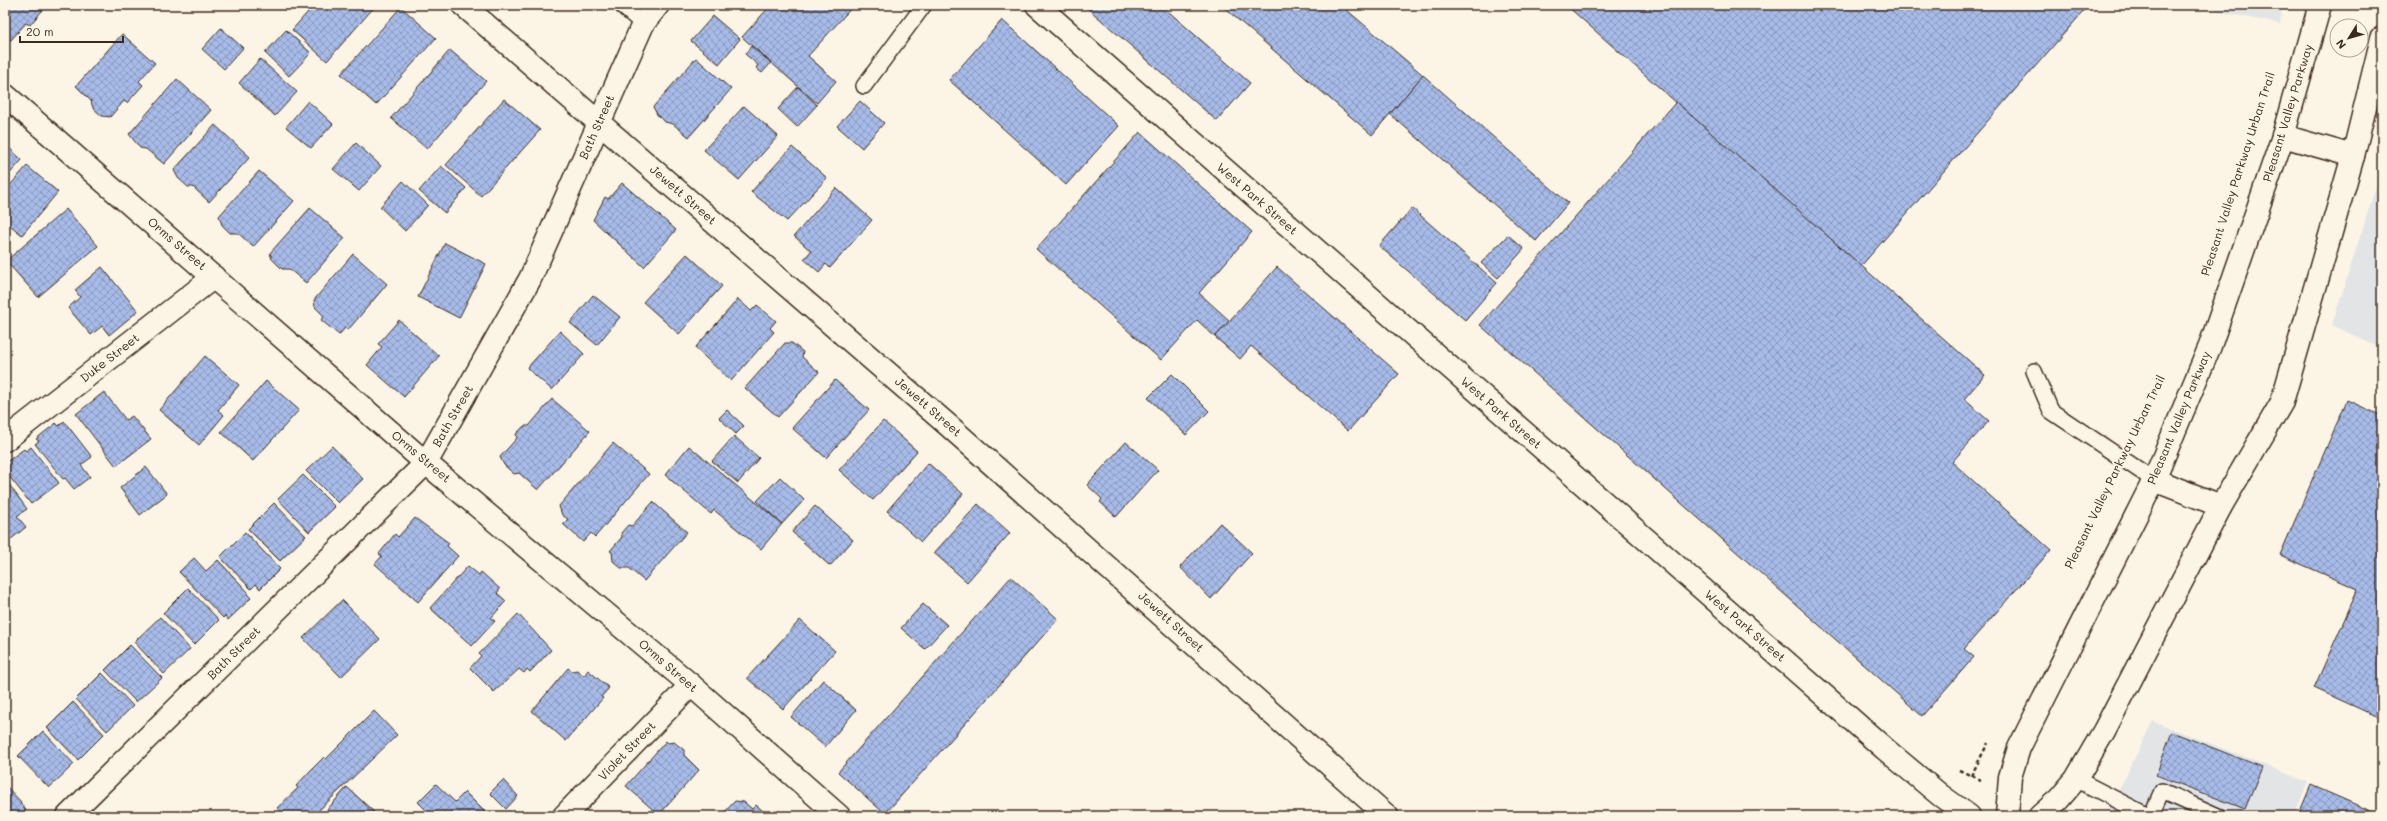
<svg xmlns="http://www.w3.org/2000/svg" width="2387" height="821" font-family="Mali,sans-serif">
<defs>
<pattern id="building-cross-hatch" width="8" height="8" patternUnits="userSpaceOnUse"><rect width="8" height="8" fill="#a7bbe9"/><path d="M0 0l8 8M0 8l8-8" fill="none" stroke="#8998bc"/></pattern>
</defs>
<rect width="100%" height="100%" fill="#fcf5e5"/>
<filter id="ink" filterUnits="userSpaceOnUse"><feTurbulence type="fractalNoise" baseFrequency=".025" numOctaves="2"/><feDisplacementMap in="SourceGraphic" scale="8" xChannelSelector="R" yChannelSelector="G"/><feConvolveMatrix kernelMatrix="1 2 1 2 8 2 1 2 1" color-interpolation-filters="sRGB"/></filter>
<g filter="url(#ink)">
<g fill="#e2e4e6">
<path d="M2210 5H2282L2280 24 2217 11Z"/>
<path d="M2382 168V349L2332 325Z"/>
<path d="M2153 721 2308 782 2294 816H2106Z"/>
</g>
<g fill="url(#building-cross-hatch)" stroke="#3b2a1e">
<path d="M5 5H47L30 25 26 23 11 40 5 38Z"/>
<path d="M314 5H376L327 61 292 30Z"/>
<path d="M771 5H854L808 56 836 81 817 103 742 37Z"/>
<path d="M1084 5H1161L1250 83 1217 121Z"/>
<path d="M1221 5H1341L1423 75 1372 135Z"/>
<path d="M1566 5H2089L1861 266Z"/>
<path d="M401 7 436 38 376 105 341 74Z"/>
<path d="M713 16 740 39 719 64 691 41Z"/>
<path d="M1002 20 1119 126 1066 185 949 80Z"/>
<path d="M221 28 243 48 224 69 202 49Z"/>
<path d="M286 30 311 53 289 76 265 53Z"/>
<path d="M122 34 155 63 139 81 143 85 127 103 124 101 110 117 102 116 93 108 91 101 76 86Z"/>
<path d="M751 46 771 63 762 73 756 68 758 65 745 54Z"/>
<path d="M450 50 486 81 427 149 391 118Z"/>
<path d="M696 58 731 89 689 137 673 124 665 122 658 116 653 107Z"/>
<path d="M260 59 297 92 275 116 239 83Z"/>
<path d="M1423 75 1568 203 1536 241 1390 114Z"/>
<path d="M177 79 211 110 164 164 146 149 140 148 129 134Z"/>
<path d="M798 87 817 105 797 127 778 109Z"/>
<path d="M504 99 540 130 481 196 446 165Z"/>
<path d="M308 101 333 124 311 148 286 127Z"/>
<path d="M860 101 884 123 862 148 837 126Z"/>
<path d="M1676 102 1985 375 1964 399 1989 421 1952 462 2051 550 1964 649 1974 657 1922 716 1480 325Z"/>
<path d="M744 106 778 136 739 180 704 150Z"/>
<path d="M215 125 250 157 209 202 193 187H188L178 178 174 170Z"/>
<path d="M1140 132 1252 232 1199 293 1230 321 1215 337 1197 320 1161 360 1036 249Z"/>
<path d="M356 143 381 166 359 191 333 169Z"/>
<path d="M5 144 22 160 5 179Z"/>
<path d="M792 147 827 178 787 221 751 192Z"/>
<path d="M27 166 58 192 22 235 5 221V191Z"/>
<path d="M441 166 466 188 445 213 419 191Z"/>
<path d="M259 171 294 201 253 247 238 233H230L222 225 219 216Z"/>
<path d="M403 181 428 205 405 231 380 207Z"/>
<path d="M622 183 676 230 644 267 593 220 605 197 608 199Z"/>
<path d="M836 188 872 220 830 268 826 264 819 272 804 259 811 251 794 236Z"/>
<path d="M310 208 345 238 306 283 289 269H282L272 259 270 253Z"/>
<path d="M1412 208 1497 283 1465 320 1379 246Z"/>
<path d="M66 209 98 246 38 297 6 261Z"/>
<path d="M1508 235 1524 249 1498 278 1481 263Z"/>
<path d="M445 243 486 264 459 318 418 297Z"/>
<path d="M353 254 387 284 348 330 345 328 339 335 321 320 324 316 315 307 314 300Z"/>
<path d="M687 254 722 286 679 334 643 302Z"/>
<path d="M102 267 138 311 109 335 102 326 91 335 68 308 80 297 75 290Z"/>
<path d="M1277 267 1399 374 1348 431 1251 346 1240 359 1215 337Z"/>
<path d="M593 295 620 317 597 345 570 323Z"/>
<path d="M738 299 751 311 757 305 776 321 770 328 774 332 731 381 695 348Z"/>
<path d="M399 320 439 356 404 397 367 365 382 347 378 344Z"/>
<path d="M560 331 584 354 552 390 527 368Z"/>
<path d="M785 343H792L803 352 802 357 819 372 778 417 745 388Z"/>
<path d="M205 356 239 385 218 410 224 415 199 445 159 410Z"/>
<path d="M1172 374 1209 411 1186 435 1148 398Z"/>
<path d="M835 380 869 410 826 458 792 428Z"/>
<path d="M266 381 299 410 253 461 221 432Z"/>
<path d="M104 392 126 420 132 416 151 439 116 466 76 414Z"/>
<path d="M552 399 590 431 538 490 519 473 514 474 504 465 500 457 517 438 516 434 524 426H529Z"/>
<path d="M2347 400 2382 416V719L2314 688 2358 589 2280 555Z"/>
<path d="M727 410 744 426 736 434 719 418Z"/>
<path d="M64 421 92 457 81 465 90 477 74 489 65 478 63 479 35 444 39 441 36 439 56 423 59 426Z"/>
<path d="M883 421 917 451 873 500 839 470Z"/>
<path d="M734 436 759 458 738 483 712 461Z"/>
<path d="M1126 442 1158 470 1116 517 1100 502 1102 499 1087 485Z"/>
<path d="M613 443 649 474 595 537 591 533 583 542 563 524 568 519 562 515 559 506Z"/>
<path d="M332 446 363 479 338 503 306 471Z"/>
<path d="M689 446 782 524 761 549 714 510 711 514 665 475Z"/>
<path d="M31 447 59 483 31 504 5 471V463L24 449 26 451Z"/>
<path d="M928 463 963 494 921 542 887 511Z"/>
<path d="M146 467 167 494 140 515 120 488Z"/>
<path d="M303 475 335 507 309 532 278 499Z"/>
<path d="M780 477 804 500 782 524 757 501Z"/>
<path d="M5 479 27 509 17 516 26 527 10 540 5 534Z"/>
<path d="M653 502 687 532 644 581 629 568H621L613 561 612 552 610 551 622 537 621 533 628 525 632 526Z"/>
<path d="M274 503 306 536 280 561 248 529Z"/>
<path d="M978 504 1010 533 967 582 934 553Z"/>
<path d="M815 506 853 540 830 566 792 532Z"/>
<path d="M415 518 449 543 447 546 458 556 418 602 375 564 382 556 379 554 395 534 398 537Z"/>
<path d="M1220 523 1252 553 1211 599 1180 567Z"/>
<path d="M245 532 280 569 260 589 256 584 251 589 220 557Z"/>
<path d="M194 558 206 571 218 560 248 592 247 594 251 598 228 620 225 616 223 618 179 572Z"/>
<path d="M468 566 479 575 481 572 500 589 497 593 506 601 491 618 495 621 472 646 430 608Z"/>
<path d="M1011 577 1058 619 885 814 838 772Z"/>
<path d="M188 588 219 620 194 645 163 613Z"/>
<path d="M342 600 380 639 341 677 303 638Z"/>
<path d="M923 604 947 625 925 649 901 628Z"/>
<path d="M518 614 551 650 530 672 527 669 524 673 519 669 494 692 470 668 481 656 479 654Z"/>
<path d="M160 617 190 649 164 674 134 642Z"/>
<path d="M800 620 835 651 783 709 747 678Z"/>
<path d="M130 645 162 678 136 702 105 670Z"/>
<path d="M568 668 572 671 577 670 584 676 588 670 609 688 601 697 603 698 566 741 532 711Z"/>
<path d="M102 673 133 706 107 731 76 699Z"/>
<path d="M823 680 856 710 825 747 791 717Z"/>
<path d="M73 702 104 734 78 760 47 728Z"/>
<path d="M374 711 397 735 313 816H285L277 808 298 788 296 786 311 770 324 757 326 759Z"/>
<path d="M43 731 74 764 49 788 18 756Z"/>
<path d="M2172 732 2262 767 2245 809 2156 775Z"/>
<path d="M666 741 668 743 674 742 684 750V755L699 770 659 815 626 786Z"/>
<path d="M503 780 518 796 506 809 490 793Z"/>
<path d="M436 784 455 802 465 792 489 816H432L418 802Z"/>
<path d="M5 785 21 802 20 803 26 810 20 816H5Z"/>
<path d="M2311 785 2382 816H2298Z"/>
<path d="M347 787 375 813 372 816H331L326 811Z"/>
<path d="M735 801 744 802 752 809 756 805 769 816H721Z"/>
<path d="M324 811 329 816H320Z"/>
</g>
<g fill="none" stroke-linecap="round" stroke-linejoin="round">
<g stroke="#3b2a1e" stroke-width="18">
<g id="lane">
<path d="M621 5 643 24"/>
<path d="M864 86 924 5"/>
<path d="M2034 371 2051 411 2154 480"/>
<path d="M2076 779 2148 816"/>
<path d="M2151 816 2162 791 2218 816"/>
</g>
</g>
<g stroke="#3b2a1e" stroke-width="25">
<g id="street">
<path d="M463 5 949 426 1387 816"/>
<path d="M1037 5 1885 749 1940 795 1969 816"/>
<path d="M5 440 214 277"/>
<path d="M68 816 426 463"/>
<path d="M564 816 691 685"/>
</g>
</g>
<g stroke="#3b2a1e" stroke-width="25">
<g id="secondary">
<path d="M5 95 426 463 691 685 839 816"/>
<path d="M2283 136 2353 156"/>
<path d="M426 463 530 279 643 24 658 5"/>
<path d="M2154 480 2221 506"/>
<path d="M2007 816 2010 777 2019 748 2154 480 2210 346 2283 136 2320 5"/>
<path d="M2040 816 2059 799 2076 779 2104 731 2221 506 2282 402 2353 156 2382 38"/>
</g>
</g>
<g stroke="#3b2a1e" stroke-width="2.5" stroke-dasharray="4 3" stroke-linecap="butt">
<path d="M1959 770 1981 780"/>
<path d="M1971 776 1988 743"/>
</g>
<use href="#lane" stroke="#fcf5e5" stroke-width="15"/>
<use href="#street" stroke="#fcf5e5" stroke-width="22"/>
<use href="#secondary" stroke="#fcf5e5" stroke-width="22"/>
</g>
</g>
<g text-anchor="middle" stroke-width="4" stroke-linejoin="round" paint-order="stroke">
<g font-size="12" fill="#3b2a1e" stroke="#fcf5e5">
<text transform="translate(2288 113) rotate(-73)" y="4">Pleasant Valley Parkway</text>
<text transform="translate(597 127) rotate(-66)" y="4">Bath Street</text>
<text transform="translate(2238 174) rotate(-72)" y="4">Pleasant Valley Parkway Urban Trail</text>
<text transform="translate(683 195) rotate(41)" y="4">Jewett Street</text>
<text transform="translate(1257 199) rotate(41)" y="4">West Park Street</text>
<text transform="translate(177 244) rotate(41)" y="4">Orms Street</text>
<text transform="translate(110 358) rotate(-38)" y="4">Duke Street</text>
<text transform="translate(928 407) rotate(41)" y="4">Jewett Street</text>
<text transform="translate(1501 413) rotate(41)" y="4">West Park Street</text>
<text transform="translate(453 416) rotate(-60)" y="4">Bath Street</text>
<text transform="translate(2179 418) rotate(-67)" y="4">Pleasant Valley Parkway</text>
<text transform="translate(421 457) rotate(40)" y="4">Orms Street</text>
<text transform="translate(2115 472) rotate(-64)" y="4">Pleasant Valley Parkway Urban Trail</text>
<text transform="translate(1171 622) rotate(42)" y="4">Jewett Street</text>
<text transform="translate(1745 626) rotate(41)" y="4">West Park Street</text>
<text transform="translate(234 653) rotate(-45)" y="4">Bath Street</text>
<text transform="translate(668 666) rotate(41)" y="4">Orms Street</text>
<text transform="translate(627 751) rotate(-46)" y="4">Violet Street</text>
</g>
</g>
<rect width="2387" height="821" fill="none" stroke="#fcf5e5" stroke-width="20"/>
<rect x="10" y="10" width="2367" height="801" fill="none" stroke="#3b2a1e" stroke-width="1.5" filter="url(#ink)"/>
<g transform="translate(2349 38) rotate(233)"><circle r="19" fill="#fcf5e5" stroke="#afa495"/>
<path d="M0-3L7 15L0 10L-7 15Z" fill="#3b2a1e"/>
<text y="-6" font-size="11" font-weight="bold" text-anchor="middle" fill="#3b2a1e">N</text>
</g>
<path d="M20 36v6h103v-6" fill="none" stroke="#3b2a1e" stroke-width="2"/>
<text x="26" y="36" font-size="12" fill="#3b2a1e" stroke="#fcf5e5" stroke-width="3" paint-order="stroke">20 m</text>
</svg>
